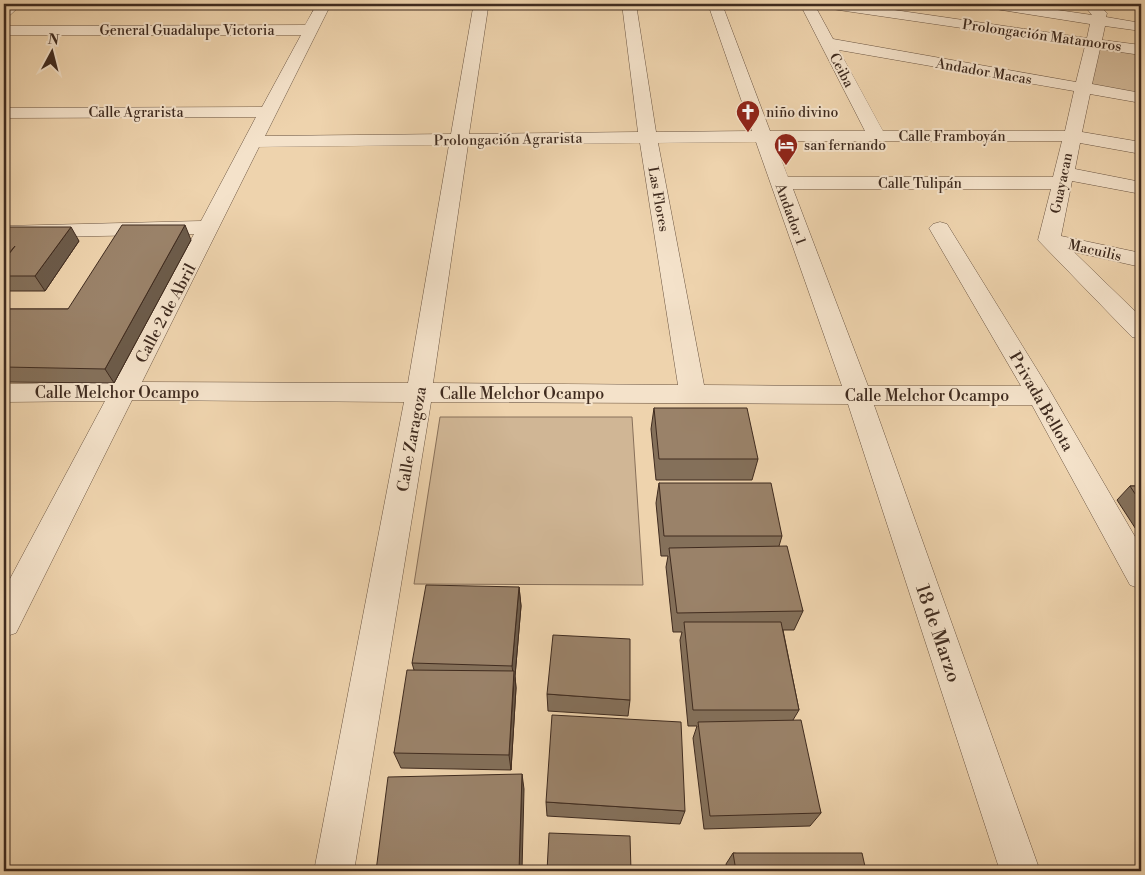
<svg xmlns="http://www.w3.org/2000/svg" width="1145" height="875" font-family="'Libre Bodoni',serif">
<rect width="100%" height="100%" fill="#eed3ad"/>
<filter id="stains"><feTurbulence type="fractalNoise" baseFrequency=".004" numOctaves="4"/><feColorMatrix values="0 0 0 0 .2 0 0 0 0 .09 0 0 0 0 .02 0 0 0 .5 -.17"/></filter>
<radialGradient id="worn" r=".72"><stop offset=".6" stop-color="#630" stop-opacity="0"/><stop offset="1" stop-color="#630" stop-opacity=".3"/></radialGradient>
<g fill="#d0b695" stroke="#88705a">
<path d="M1097 45 1141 51V97L1087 88Z"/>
<path d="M440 417H632L643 585 414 584Z"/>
</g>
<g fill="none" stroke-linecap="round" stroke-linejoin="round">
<g stroke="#6b5542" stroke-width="1">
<g id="minor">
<path d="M7 4H22L9 16 4 17V6Z"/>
<path d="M317 4H331L265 136 451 134 473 8H424L419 7 417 4H561L559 7 554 8H488L469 134 638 132 622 4H636L656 132 752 131 708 4H722L770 131H865L800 4H814L833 39 1076 82 1085 46 825 8 820 7 818 4H853L1087 38 1090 24 989 8 984 7 982 4H1016L1092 15 1083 4H1098L1107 13 1106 17 1141 23V31L1105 26 1102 40 1141 45V55L1100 49 1092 84 1141 93V103L1090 94 1082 132 1141 142V154L1080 143 1075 169 1141 182V194L1072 181 1061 236 1141 253V267L1074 252 1141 317V339L1132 337 1038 240 1051 189H793L868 386H1021L929 228 933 224 940 222 947 224 1049 389 1141 547V589L1130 585 1032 405H874L1040 871H1000L848 404 431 402 354 871H314L404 402 132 400 16 633 4 637V590L105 401 4 402V384L115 382 194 234 4 238V226L201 221 256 117 4 118V108L262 107 301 35H4V26L305 25ZM839 50 1074 91 1065 131H883ZM774 141H1062L1053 177H788ZM756 142 842 386 704 385 658 143ZM640 143 678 385 433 383 468 145ZM449 145 408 383 142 382 259 147Z"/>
</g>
</g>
<use href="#minor" fill="#f4e2ca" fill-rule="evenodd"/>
</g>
<g fill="#84705a" stroke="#3f2b1f">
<path d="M4 227 79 241 45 291H4Z"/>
<path d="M191 240 114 383 4 382V309H68Z"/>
<path d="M654 408 758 459 752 480H656L651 429Z"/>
<path d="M659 483 782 536 779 546 803 611 794 630H783L799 710 793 720 821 813 810 826 704 829 693 738 697 726H688L680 640 682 632H673L666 567 668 556H661L656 503Z"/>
<path d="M1130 486H1141V537L1117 500Z"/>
<path d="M519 587 521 606 515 676 516 688 511 770 401 768 394 753 414 670 412 663Z"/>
<path d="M547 694 630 700 628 716 548 711Z"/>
<path d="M546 802 685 811 680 824 547 816Z"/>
<path d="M733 853 866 871H727L726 864Z"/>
</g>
<g fill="#6c5b4a" stroke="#3f2b1f">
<path d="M185 225 191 240 114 383 105 369Z"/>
<path d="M71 227 79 241 45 291 35 276Z"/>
<path d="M519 587 521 606 515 676 516 688 511 770 509 755 514 680 512 666Z"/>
<path d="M522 774 524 789 522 871H519Z"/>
</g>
<g fill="#9a8269" stroke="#3f2b1f">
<path d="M122 225H185L105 369 4 367V309H68Z"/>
<path d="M4 227H71L35 276H4V261L15 246 4 259Z"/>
<path d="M654 408H747L758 459H659Z"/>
<path d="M659 483H771L782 536H664Z"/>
<path d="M1130 486H1141V503Z"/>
<path d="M787 546 803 611 677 613 669 548Z"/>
<path d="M426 585 519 587 512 666 412 663Z"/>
<path d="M684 622H781L799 710H693Z"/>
<path d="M553 635 630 639V700L547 694Z"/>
<path d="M407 670 514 671 509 755 394 753Z"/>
<path d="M552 715 681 722 685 811 546 802Z"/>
<path d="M801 720 821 813 710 816 698 722Z"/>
<path d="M522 774 519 871H376L388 777Z"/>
<path d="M549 833 630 836 631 871H547Z"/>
<path d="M733 853H862L866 871H736Z"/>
</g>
<defs>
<g id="church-pin" transform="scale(1.25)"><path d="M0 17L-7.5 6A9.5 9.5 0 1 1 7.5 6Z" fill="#8f2418" stroke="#f4e2ca"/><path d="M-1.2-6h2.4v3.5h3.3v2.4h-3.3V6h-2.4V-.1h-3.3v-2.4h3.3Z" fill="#fff"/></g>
<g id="hotel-pin" transform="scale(1.25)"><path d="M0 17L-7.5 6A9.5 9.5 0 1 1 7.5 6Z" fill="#8f2418" stroke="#f4e2ca"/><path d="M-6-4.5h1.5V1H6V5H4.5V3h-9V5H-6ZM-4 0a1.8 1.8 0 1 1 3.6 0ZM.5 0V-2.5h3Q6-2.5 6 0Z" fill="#fff"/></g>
</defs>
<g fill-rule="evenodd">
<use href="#church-pin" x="748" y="112"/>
<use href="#hotel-pin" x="786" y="145"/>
</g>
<g text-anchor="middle" stroke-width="4" stroke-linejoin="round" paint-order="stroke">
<g font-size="14" fill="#3f2b1f" stroke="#f4e2ca">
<text x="187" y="35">General Guadalupe Victoria</text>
<text transform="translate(1042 35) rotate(8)" y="5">Prolongación Matamoros</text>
<text transform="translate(842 70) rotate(62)" y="5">Ceiba</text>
<text transform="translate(984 71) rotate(10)" y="5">Andador Macas</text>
<text x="136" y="117">Calle Agrarista</text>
<text x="952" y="141">Calle Framboyán</text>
<text transform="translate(508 139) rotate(-1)" y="5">Prolongación Agrarista</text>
<text x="920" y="188">Calle Tulipán</text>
<text transform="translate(1061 183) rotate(-78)" y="5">Guayacan</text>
<text transform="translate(659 199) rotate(80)" y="5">Las Flores</text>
<text transform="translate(791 214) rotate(70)" y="5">Andador 1</text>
<text transform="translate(1095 250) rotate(13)" y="5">Macuilis</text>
</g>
<g font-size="14" fill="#3f2b1f" stroke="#f4e2ca" text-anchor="start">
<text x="766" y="117">niño divino</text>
<text x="804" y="150">san fernando</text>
</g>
<g font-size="16" fill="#3f2b1f" stroke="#f4e2ca">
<text transform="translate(165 313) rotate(-62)" y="6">Calle 2 de Abril</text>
<text x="117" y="398">Calle Melchor Ocampo</text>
<text x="522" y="399">Calle Melchor Ocampo</text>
<text x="927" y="401">Calle Melchor Ocampo</text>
<text transform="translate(1042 401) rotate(60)" y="6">Privada Bellota</text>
<text transform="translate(411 439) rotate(-80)" y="6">Calle Zaragoza</text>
</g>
<g font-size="19" fill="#3f2b1f" stroke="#f4e2ca">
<text transform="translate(939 633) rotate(71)" y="7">18 de Marzo</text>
</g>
</g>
<rect width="1145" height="875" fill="none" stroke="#eed3ad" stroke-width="20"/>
<rect x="5" y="5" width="1135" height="865" fill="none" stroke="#3f2b1f" stroke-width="2.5"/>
<rect x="10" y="10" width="1125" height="855" fill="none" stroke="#3f2b1f"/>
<g transform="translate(52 52) rotate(7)" stroke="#f4e2ca" stroke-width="4" paint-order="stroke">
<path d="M0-4L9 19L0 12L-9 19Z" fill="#3f2b1f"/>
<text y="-8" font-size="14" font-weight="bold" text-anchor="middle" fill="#3f2b1f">N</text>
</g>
<rect width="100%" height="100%" filter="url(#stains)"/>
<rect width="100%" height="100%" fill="url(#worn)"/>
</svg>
